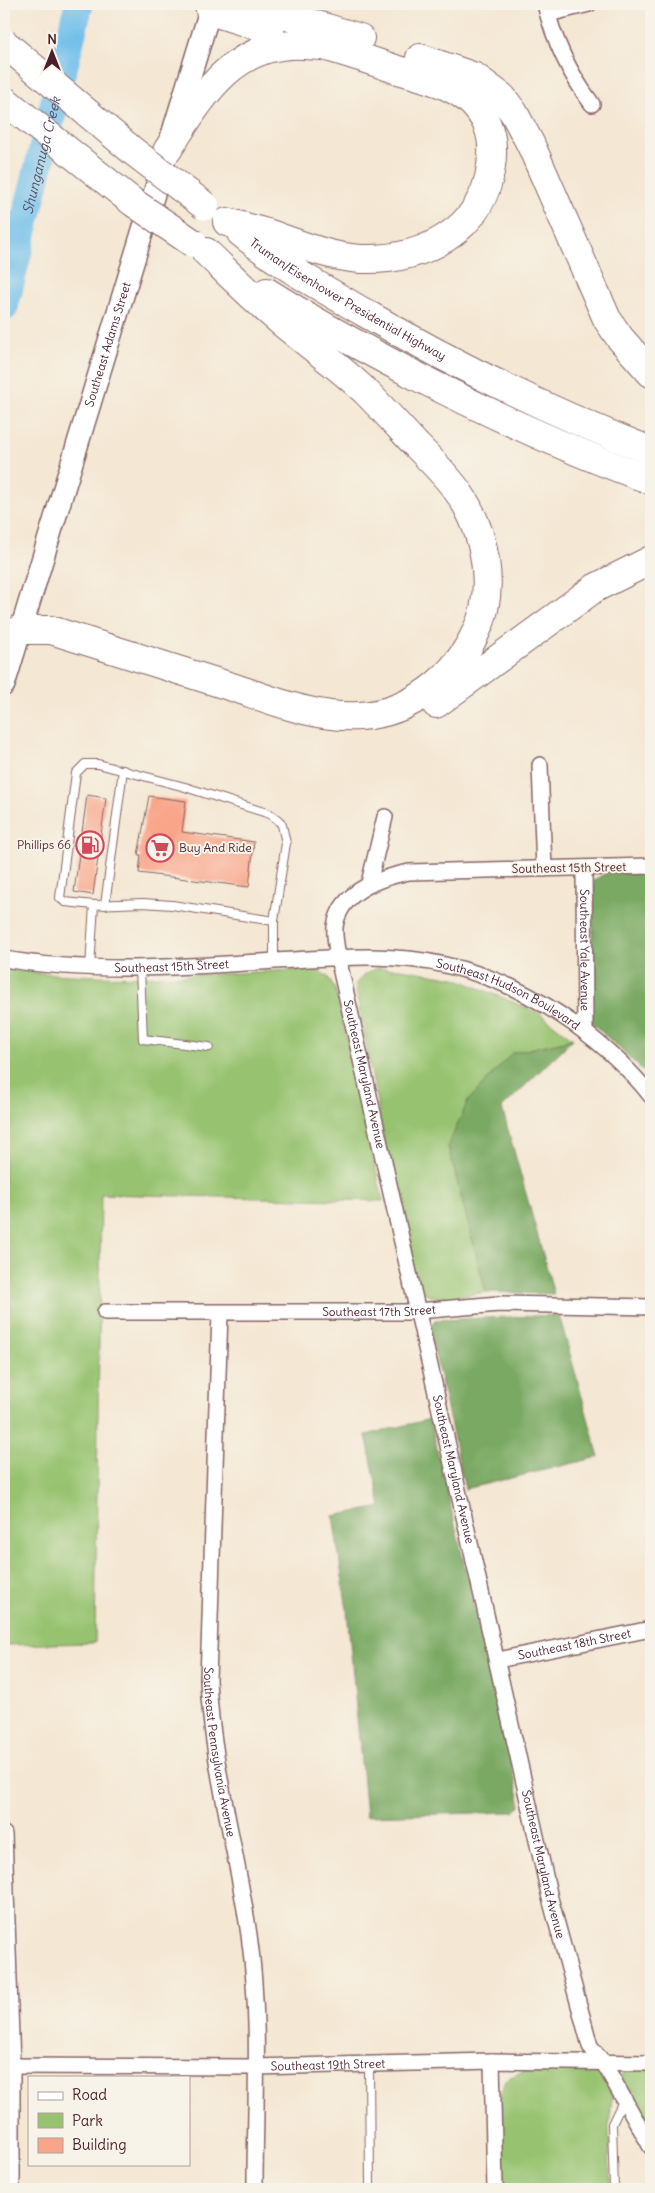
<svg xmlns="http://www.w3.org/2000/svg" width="655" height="2193" font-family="Delius,sans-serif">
<rect width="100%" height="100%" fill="#f7f3e8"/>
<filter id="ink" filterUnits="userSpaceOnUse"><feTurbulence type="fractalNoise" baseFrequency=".02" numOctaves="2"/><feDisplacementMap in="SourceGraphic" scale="10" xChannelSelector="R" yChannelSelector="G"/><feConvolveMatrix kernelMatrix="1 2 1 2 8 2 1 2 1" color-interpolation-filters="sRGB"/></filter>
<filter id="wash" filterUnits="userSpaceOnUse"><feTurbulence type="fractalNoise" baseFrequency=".0096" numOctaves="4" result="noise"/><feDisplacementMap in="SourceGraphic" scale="20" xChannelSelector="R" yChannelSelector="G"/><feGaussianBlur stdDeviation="1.12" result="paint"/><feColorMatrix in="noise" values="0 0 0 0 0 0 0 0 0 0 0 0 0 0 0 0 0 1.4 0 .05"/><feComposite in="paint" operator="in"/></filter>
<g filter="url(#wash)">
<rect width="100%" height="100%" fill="#f4e7d3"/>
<g fill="#97c370" stroke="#70714e">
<path d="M377 968 401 969 455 978 539 1013 573 1039 512 1053 448 1146 486 1292C455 1296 437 1306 411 1283L355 985 362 976Z"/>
<path d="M4 969C108 983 210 974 315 969L327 976 335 989 383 1201 101 1194 95 1643 4 1645Z"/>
<path d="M589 2069 600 2075 608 2085 612 2097 609 2126 610 2189H504L501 2093 505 2080 523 2071Z"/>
<path d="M651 2069V2133L623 2084 621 2076 626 2070Z"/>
</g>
<g fill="#79a962" stroke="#626446">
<path d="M606 873 651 874V1078L591 1022 594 880Z"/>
<path d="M573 1039 502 1108 554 1294 486 1292 448 1146 468 1101 512 1053Z"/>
<path d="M559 1315 599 1457 465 1489 429 1327 435 1320Z"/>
<path d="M430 1419 521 1805 514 1812 366 1816 347 1610 333 1516 381 1507 366 1435Z"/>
</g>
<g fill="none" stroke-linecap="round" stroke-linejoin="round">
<path stroke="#71bfeb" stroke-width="29" id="s1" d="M4 307 79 4"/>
</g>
<g id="blocks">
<g fill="#f9a58a">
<path d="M87 795 106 798 93 895 74 892Z"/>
<path d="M149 796 186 801 182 832 254 842 249 887 139 873 141 855H138Z"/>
</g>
</g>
</g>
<g filter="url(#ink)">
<use href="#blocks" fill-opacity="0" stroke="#866566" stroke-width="1"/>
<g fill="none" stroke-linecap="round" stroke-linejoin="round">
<g stroke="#866566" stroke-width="10">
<g id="lane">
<path d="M105 905 123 770"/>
<path d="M274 961V921"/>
<path d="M90 967 94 905 143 903 172 905 274 921 286 843 282 825 277 819 270 814 185 787 98 764H85L76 773 60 898 65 902 94 905"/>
<path d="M140 968 143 1039 209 1047"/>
<path d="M369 2064 370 2189"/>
<path d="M614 2189 612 2124 624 2099"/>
</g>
</g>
<g stroke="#866566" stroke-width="18">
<g id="street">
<path d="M545 4C554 41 569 73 592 104"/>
<path d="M548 14 589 4"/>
<path d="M540 765 544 869"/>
<path id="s2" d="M651 866 409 872C379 878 340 891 335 927 334 937 337 948 338 958L550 1898 590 2046 603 2062 651 2147"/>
<path id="s3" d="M584 868 585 1032"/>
<path d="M369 883 385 817"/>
<path id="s4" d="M4 959C93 974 185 967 275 961 331 958 390 952 445 965 494 976 533 995 574 1024 603 1045 629 1068 651 1096"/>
<path id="s5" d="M105 1312H406L499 1304 651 1307"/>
<path id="s6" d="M220 1313 208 1680C212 1766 237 1850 249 1935 261 2018 255 2105 255 2189"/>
<path id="s7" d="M498 1660 651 1629"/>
<path d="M4 1834 12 2066V2189"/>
<path d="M492 2061 495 2189"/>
<path id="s8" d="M4 2066 255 2067 492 2061 651 2063"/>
</g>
</g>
<g stroke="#866566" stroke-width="24">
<g id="secondary">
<path id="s9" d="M4 685 212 4"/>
</g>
</g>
<g stroke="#866566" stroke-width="30">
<g id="highway">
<path d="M247 4 360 38"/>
<path d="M210 11 270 30"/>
<path d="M420 58 475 77 502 97 514 113 531 145 607 319 620 338 651 373"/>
<path d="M167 151C201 98 232 41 304 45 311 46 319 45 326 47 349 53 372 61 395 69 424 78 461 85 480 112 492 129 494 146 491 166 483 231 422 261 361 259 328 257 299 244 267 233 254 229 241 226 227 222"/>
<path id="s10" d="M241 233C279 264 322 288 365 313 457 366 552 413 651 451"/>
<path d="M267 292C317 324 370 352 422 379 497 417 572 452 651 480"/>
<path d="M19 630H51C111 649 172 668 232 687 272 700 317 719 360 716 411 713 455 678 476 632 497 590 485 531 459 493 447 476 432 461 417 446 400 428 384 410 367 393 338 365 304 342 273 315 250 295 228 273 206 252"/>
<path d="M436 704 595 588 651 560"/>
</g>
</g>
<use href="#lane" stroke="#fff" stroke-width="8"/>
<use href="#street" stroke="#fff" stroke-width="15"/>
<use href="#secondary" stroke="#fff" stroke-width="21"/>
<use href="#highway" stroke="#fff" stroke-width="28"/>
<g stroke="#866566" stroke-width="30" stroke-linecap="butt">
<g id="highway-bridge">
<path d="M4 43 134 152 205 206"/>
<path d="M4 100 134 203 193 243"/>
</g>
</g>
<use href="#highway-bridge" stroke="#fff" stroke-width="28"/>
</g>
</g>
<defs>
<g id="fuel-ring" transform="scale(1.4375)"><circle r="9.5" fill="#f7f3e8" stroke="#d1495b" stroke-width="1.5"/><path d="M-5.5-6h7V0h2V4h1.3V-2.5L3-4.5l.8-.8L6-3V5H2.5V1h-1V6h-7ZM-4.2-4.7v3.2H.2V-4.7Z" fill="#d1495b"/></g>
<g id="supermarket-ring" transform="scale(1.4375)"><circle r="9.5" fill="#f7f3e8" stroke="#d1495b" stroke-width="1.5"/><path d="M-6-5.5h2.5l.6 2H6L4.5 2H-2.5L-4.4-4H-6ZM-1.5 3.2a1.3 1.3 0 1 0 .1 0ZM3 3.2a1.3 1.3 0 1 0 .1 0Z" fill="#d1495b"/></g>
</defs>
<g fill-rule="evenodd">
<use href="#fuel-ring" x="90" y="845"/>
<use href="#supermarket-ring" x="160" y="848"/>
</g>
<g text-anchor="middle" stroke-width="4" stroke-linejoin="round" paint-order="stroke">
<g font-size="12" fill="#4a1f2b" stroke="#f7f3e8">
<text dy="4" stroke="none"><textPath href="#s10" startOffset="126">Truman/Eisenhower Presidential Highway</textPath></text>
<text dy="4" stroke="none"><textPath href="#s9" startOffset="356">Southeast Adams Street</textPath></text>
<text transform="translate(569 868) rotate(-1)" y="4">Southeast 15th Street</text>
<text dy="4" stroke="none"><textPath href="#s3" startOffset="82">Southeast Yale Avenue</textPath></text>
<text dy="4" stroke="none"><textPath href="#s4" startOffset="168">Southeast 15th Street</textPath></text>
<text dy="4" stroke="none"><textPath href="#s4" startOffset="512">Southeast Hudson Boulevard</textPath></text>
<text dy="4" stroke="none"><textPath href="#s2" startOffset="491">Southeast Maryland Avenue</textPath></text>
<text dy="4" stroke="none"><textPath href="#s5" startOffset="274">Southeast 17th Street</textPath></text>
<text dy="4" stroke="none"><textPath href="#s2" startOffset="896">Southeast Maryland Avenue</textPath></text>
<text dy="4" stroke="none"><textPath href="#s7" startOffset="78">Southeast 18th Street</textPath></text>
<text dy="4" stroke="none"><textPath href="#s6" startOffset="440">Southeast Pennsylvania Avenue</textPath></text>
<text dy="4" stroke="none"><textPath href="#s2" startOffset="1301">Southeast Maryland Avenue</textPath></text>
<text dy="4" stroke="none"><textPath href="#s8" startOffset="324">Southeast 19th Street</textPath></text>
</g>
<g font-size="12" fill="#4a1f2b" stroke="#f7f3e8" text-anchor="end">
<text x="71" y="849">Phillips 66</text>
<text x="179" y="852" text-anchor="start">Buy And Ride</text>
</g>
<g font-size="14" font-style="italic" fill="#564f65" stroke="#f7f3e8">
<text dy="5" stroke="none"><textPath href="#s1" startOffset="156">Shunganuga Creek</textPath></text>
</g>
</g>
<rect width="655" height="2193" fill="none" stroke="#f7f3e8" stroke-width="20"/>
<rect x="28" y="2076" width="162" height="90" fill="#f7f3e8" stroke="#b29e9c"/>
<rect x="38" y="2092" width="25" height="8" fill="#ffffff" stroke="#b29e9c"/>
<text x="72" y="2100" font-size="15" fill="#4a1f2b">Road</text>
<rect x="38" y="2113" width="25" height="15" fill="#97c370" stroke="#b29e9c"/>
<text x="72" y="2126" font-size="15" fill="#4a1f2b">Park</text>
<rect x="38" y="2138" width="25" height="15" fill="#f9a58a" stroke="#b29e9c"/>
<text x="72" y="2150" font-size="15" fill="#4a1f2b">Building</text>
<g transform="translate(52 52)" stroke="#f7f3e8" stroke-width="4" paint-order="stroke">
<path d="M0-4L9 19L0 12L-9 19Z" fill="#4a1f2b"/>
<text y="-8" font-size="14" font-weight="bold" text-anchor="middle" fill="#4a1f2b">N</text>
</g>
</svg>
